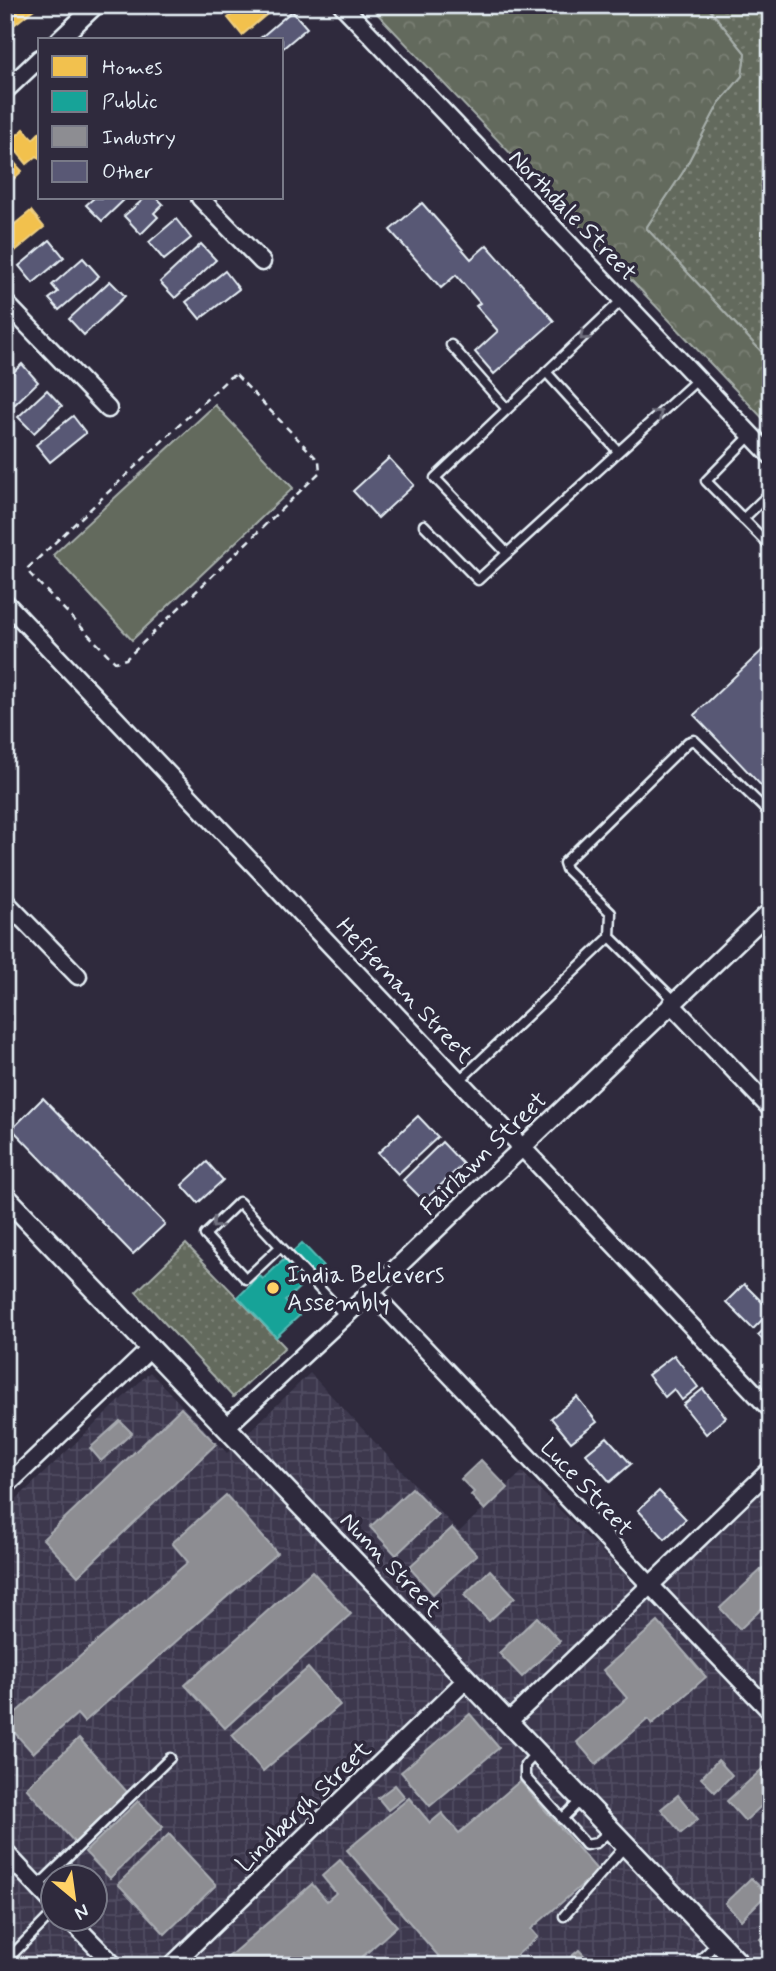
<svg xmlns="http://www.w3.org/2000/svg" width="776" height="1971" font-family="Mynerve,sans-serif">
<defs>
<pattern id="industrial-grid" width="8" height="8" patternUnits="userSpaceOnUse" patternTransform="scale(1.75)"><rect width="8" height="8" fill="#3c384e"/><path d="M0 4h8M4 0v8" fill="none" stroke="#4f4c60"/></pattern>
<pattern id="green-dots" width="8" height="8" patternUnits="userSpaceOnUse" patternTransform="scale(1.75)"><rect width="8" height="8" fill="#646a5d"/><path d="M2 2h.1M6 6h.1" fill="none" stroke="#7a8075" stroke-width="1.8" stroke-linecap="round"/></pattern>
<pattern id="forest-crowns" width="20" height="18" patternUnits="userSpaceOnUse" patternTransform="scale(1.75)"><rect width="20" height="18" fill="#646a5d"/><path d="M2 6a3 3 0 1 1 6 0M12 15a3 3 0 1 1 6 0" fill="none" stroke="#7a8075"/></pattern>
</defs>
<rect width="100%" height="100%" fill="#2f2a3d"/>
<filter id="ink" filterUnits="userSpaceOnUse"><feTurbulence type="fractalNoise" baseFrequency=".0143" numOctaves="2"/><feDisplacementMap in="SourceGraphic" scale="14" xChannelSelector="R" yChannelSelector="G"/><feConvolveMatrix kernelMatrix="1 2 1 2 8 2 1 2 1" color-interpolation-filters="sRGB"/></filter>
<g filter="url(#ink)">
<path fill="url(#industrial-grid)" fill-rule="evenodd" d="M150 1372 227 1453 310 1373 459 1532 522 1472 649 1599 771 1483V1966H5V1510ZM52 1876H94V1918H52Z"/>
<g fill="url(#green-dots)" stroke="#a6aeaa" stroke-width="2">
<path d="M706 5H771V362L646 228 683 172 719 103 742 76 745 53Z"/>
<path d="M186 1244 285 1347 233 1397 136 1292Z"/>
</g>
<path fill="url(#forest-crowns)" stroke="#a6aeaa" stroke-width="2" d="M369 5H706L745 53 742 76 719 103 683 172 646 228 771 362V427Z"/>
<path fill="#646a5d" stroke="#a6aeaa" stroke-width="2" d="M215 405 293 488 132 640 53 555Z"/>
<g fill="#f2c14e" stroke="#efcf81" stroke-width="2">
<path d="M5 5H39L15 24 5 11Z"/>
<path d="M245 5H278L242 35 228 18Z"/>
<path d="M24 129 33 139 40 132V159L37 156 27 164 9 142Z"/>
<path d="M8 156 22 171 5 187V158Z"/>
<path d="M31 211 44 227 8 257 5 254V232Z"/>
</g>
<path fill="#17a398" stroke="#56bab5" stroke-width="2" d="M302 1243 323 1265 285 1301 299 1316 276 1337 238 1297 260 1276 263 1279Z"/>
<g fill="#8d8d92" stroke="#a8abb1" stroke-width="2">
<path d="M181 1408 216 1444 78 1576 43 1539Z"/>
<path d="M120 1421 132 1433 101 1461 90 1448Z"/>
<path d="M481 1460 508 1488 485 1510 471 1495 474 1492 461 1479Z"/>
<path d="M412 1488 438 1515 396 1555 370 1527Z"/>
<path d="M226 1495 277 1553 84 1722 77 1714 33 1753 5 1722 188 1562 172 1543Z"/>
<path d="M452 1528 477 1555 433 1594 409 1567Z"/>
<path d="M763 1568 771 1576V1600L740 1629 720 1608Z"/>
<path d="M490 1570 515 1597 489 1621 464 1595Z"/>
<path d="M312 1571 351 1614 225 1728 185 1685Z"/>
<path d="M537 1617 560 1641 522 1677 499 1653Z"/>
<path d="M658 1622 706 1677 652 1724 648 1719 596 1764 577 1742 627 1698 603 1670Z"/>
<path d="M308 1668 340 1705 263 1771 232 1735Z"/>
<path d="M470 1714 499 1748 430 1806 401 1772Z"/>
<path d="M79 1738 128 1793 75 1843 26 1788Z"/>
<path d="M718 1760 732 1775 715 1792 701 1778Z"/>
<path d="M771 1761V1797L745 1821 727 1801Z"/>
<path d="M520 1781 598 1871 531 1929 538 1937 510 1961 506 1957 497 1966H447L347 1850 409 1798 430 1823 442 1813 459 1833Z"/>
<path d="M395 1785 405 1797 388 1810 378 1798Z"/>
<path d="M678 1795 698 1819 681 1833 661 1809Z"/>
<path d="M138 1801 163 1827 110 1878 85 1852Z"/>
<path d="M169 1834 216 1885 165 1934 118 1884Z"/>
<path d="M340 1860 397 1926 352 1966H319L317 1963 314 1966H231L226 1959 312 1884 327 1901 336 1893 322 1876Z"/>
<path d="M751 1878 767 1894 741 1920 725 1903Z"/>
<path d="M771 1929V1951L760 1939Z"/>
<path d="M579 1950 594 1966H556L564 1959 566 1961Z"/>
</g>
<g fill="#595875" stroke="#e8f1f8" stroke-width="2">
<path d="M292 11 307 28 282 49V40H258Z"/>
<path d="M94 198H126L102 221 86 205Z"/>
<path d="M145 198H157L163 204 154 213 158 217 141 234 124 216Z"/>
<path d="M422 203 471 259 487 245 554 321 494 374 475 352 498 331 476 306 480 303 456 275 441 288 390 230Z"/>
<path d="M176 219 191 238 164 260 149 242Z"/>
<path d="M50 240 64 257 33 283 19 266Z"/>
<path d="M201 244 216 260 175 298 160 282Z"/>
<path d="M83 258 99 276 59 310 49 299 58 292 52 285Z"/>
<path d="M225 271 239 289 200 319 186 302Z"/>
<path d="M110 281 125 296 84 335 69 319Z"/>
<path d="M22 364 38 382 12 407 5 400V380Z"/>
<path d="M47 390 62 406 34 433 18 417Z"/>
<path d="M73 416 86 433 50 462 36 445Z"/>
<path d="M389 458 414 485 378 518 353 491Z"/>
<path d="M771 642V796L694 715Z"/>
<path d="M43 1098 165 1224 133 1254 12 1129Z"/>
<path d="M418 1116 438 1137 398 1174 378 1153Z"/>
<path d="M442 1142 463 1164 424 1201 403 1180Z"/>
<path d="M207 1162 223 1180 198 1203 182 1185Z"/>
<path d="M744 1284 771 1311 753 1329 726 1302Z"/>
<path d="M771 1323V1348L758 1335Z"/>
<path d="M674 1355 698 1387 682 1400 674 1389 665 1397 648 1375Z"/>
<path d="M703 1389 726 1417 706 1434 683 1405Z"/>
<path d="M577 1397 597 1422 571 1442 551 1418Z"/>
<path d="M607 1437 631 1464 610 1482 586 1454Z"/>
<path d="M659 1491 686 1519 665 1539 638 1510Z"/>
</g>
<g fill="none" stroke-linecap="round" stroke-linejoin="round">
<g stroke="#e8f1f8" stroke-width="13">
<g id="service">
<path d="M451 345 507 409"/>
<path d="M546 372 618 451"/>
<path d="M751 435 706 481 771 547"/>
<path d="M743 519 771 492"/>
<path d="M424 525 478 580 698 379"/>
<path d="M507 553 435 478 623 299"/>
<path d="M675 1001 610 937 611 913 566 869 564 863 688 742 694 740 771 815"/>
<path d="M459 1081 610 937"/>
<path d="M280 1247 246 1279 205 1235 239 1202 334 1304 345 1316"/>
<path d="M537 1752 525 1765V1777L581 1839 586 1845 596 1843 611 1830"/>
<path d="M562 1819 582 1799"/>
<path d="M38 1886 170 1758"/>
<path d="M564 1916 626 1845"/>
<path d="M5 1962 52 1914"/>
<path d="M694 1966 717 1943"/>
</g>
</g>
<g stroke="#e8f1f8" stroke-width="21">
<g id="minor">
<path d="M342 5 771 456"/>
<path d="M59 40 96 5"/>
<path d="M5 91 40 58"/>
<path d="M200 198 262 262"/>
<path d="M5 302 108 409"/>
<path d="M5 602 771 1410"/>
<path d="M5 901 78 976"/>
<path d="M671 1004 771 1109"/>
<path d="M371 1292 771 1712"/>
<path d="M226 1427 371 1292 771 910"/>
<path d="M5 1487 151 1348"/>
<path d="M508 1722 771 1469"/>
<path d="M5 1852 52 1902"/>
<path d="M68 1918 115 1966"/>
<path d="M171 1966 467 1679"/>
</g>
</g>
<g stroke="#e8f1f8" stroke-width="24">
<path id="tertiary" d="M5 1196 741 1966"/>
</g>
<path stroke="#e8f1f8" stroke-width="2.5" stroke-dasharray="7 5" stroke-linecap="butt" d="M236 375 319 461 320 472 126 659 115 662 30 574 28 568 230 377Z"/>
<use href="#service" stroke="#2f2a3d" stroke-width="8"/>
<use href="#minor" stroke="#2f2a3d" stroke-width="16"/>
<use href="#tertiary" stroke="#2f2a3d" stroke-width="19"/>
</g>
<defs><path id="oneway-chevron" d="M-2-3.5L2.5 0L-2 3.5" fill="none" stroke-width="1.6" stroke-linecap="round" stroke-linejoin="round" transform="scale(1.75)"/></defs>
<g stroke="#70707e">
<use href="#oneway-chevron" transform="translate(584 336) rotate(137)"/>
<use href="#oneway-chevron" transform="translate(658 414) rotate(-42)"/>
<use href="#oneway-chevron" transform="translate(216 1224) rotate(135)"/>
</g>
</g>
<circle fill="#ffd166" stroke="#2f2a3d" stroke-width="2.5" cx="273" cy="1288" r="7"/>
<g text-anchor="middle" stroke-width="7" stroke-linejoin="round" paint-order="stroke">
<g font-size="24" fill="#e8f1f8" stroke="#2f2a3d">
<text transform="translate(573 215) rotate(46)" y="8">Northdale Street</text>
<text transform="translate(405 990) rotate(47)" y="8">Heffernan Street</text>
<text transform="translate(483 1153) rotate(-44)" y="8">Fairlawn Street</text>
<text transform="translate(587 1487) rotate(47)" y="8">Luce Street</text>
<text transform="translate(391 1564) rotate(46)" y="8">Nunn Street</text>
<text transform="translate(303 1806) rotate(-44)" y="8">Lindbergh Street</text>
</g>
<g font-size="24" fill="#e8f1f8" stroke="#2f2a3d" text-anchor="start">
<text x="287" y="1282">India Believers<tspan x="287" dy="28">Assembly</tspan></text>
</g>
</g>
<rect width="776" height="1971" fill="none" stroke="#2f2a3d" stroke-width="28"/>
<rect x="14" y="14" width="748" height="1943" fill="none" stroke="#e8f1f8" stroke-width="2.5" filter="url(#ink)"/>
<rect x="38" y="38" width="245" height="161" fill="#2f2a3d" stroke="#797a88" stroke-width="2"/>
<rect x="52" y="56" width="35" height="21" fill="#f2c14e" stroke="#797a88" stroke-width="2"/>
<text x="102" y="74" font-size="21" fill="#e8f1f8">Homes</text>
<rect x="52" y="91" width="35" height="21" fill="#17a398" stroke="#797a88" stroke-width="2"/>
<text x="102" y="108" font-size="21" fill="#e8f1f8">Public</text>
<rect x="52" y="126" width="35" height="21" fill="#8d8d92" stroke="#797a88" stroke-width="2"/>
<text x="102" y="144" font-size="21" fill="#e8f1f8">Industry</text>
<rect x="52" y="161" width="35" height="21" fill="#595875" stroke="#797a88" stroke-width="2"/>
<text x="102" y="178" font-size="21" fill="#e8f1f8">Other</text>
<g transform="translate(74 1898) rotate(151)"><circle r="33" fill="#2f2a3d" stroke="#797a88" stroke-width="2"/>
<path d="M0-5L12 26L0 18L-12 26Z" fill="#ffd166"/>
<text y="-10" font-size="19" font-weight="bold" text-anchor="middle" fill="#e8f1f8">N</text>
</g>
</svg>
